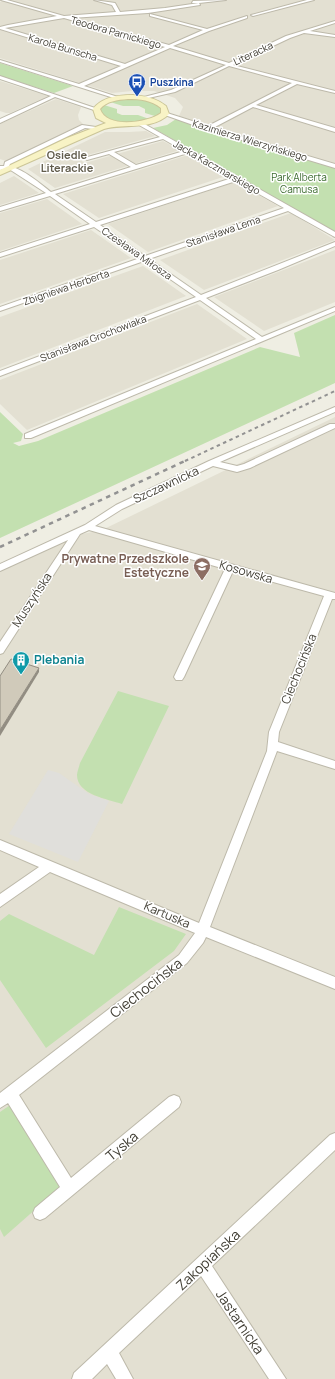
<svg xmlns="http://www.w3.org/2000/svg" width="335" height="1379" font-family="Manrope,sans-serif">
<rect width="100%" height="100%" fill="#efeee3"/>
<g fill="#e3e0d2">
<path d="M5 0H335V164L179 116 183 107 175 98 154 91H132L112 93 0 58V2Z"/>
<path d="M0 81 48 96 10 113H6L0 111Z"/>
<path d="M56 99 81 107 78 115 79 120 83 124 6 161 0 159V124Z"/>
<path d="M146 131 155 136 77 158 85 163 163 141 180 150 55 188 28 169 105 132H129Z"/>
<path d="M188 155 226 176 99 218 63 194Z"/>
<path d="M14 176 39 193 0 205V183Z"/>
<path d="M235 182 278 206 148 252 108 224Z"/>
<path d="M47 199 82 224 0 251V213Z"/>
<path d="M291 213 335 240 204 290 160 260Z"/>
<path d="M91 230 131 258 0 304V260Z"/>
<path d="M335 250V302L264 331 214 297Z"/>
<path d="M143 266 186 296 0 368V317Z"/>
<path d="M197 304 247 339 27 430 0 404V380Z"/>
<path d="M335 417V1379H0V571L72 536 102 530Z"/>
</g>
<g fill="#c3e0b0">
<path d="M0 63 73 86 54 93 0 76Z"/>
<path d="M126 99 152 101 161 107 162 112 158 117 145 113V109L139 106H123L110 102Z"/>
<path d="M104 105 117 109V113L122 115H138L152 120C142 123 114 125 105 118 103 116 101 112 99 110Z"/>
<path d="M176 119 335 168V232L153 128 167 125Z"/>
<path d="M335 315V383L0 538V412L23 434 21 441 13 443 19 446 38 441 260 347 300 357 294 333Z"/>
<path d="M118 691 169 706 122 804C108 799 77 795 77 775 77 772 79 767 80 763Z"/>
<path d="M119 907 186 934 174 951 46 1048 0 980V921L9 914 94 955Z"/>
<path d="M13 1103 63 1185 4 1237 0 1229V1112Z"/>
</g>
<path fill="#e0dfdb" d="M48 770 59 773 89 794 109 801 78 862 9 834Z"/>
<g fill="none" stroke-linecap="round" stroke-linejoin="round">
<g stroke="#bdb9aa" stroke-width="2">
<g id="street">
<path d="M1 0H7L64 16 116 12 112 5 94 0 115 3 120 12 165 8 199 3H192L193 1 226 0 199 3 200 5 148 13 71 18 169 45 203 30 150 16V14L207 29 247 16V18L209 31 173 46 229 63 286 36 335 21V23L310 31 335 35V37L304 33 290 38 233 65 335 91V93L297 84 256 105 335 128V132L253 107 213 128 335 164V168L196 126 162 114 167 113 208 126 292 83 229 66 175 92 144 99V97L171 90 226 65 170 48 84 86 121 98 117 99 0 62V60L79 84 121 66 0 29V27L8 25 57 16ZM64 18 165 47 125 64 5 28Z"/>
<path d="M307 0H314L253 16 251 15Z"/>
<path d="M0 76 98 109 94 110 55 97 0 123V119L51 96 0 79Z"/>
<path d="M141 122 335 232V237L333 236 288 211 149 259 201 295 335 242V246L278 270 206 298 262 337 335 307V311L31 438H25V434L256 339 200 300 0 376V371L196 297 144 261 0 311V307L140 258 94 227 0 257V253L90 224 50 196 0 211V207L46 193 9 169V167C20 166 42 185 51 192L131 167 109 154 87 160 84 158 160 137 139 125 138 124ZM163 139 184 151 136 165 114 152ZM188 153 232 178 96 222 55 194ZM236 181 284 208 145 256 100 225Z"/>
<path d="M82 125 96 127 93 129 85 128 10 164 8 168 0 170V166H4L5 162Z"/>
<path d="M335 407V412L220 462 237 466 244 464 330 424H335V428L250 468 237 472 213 466 122 509 95 526 335 593V599H332L279 732 278 742 335 761V769L277 751 210 927 335 977V989L206 937 203 943 187 963 19 1095 71 1178 169 1097 174 1095 179 1097 181 1102 179 1107 45 1218 40 1220 35 1218 33 1213 35 1208 60 1187 8 1103 0 1108V1093L179 955 195 933 50 872 0 907V894L39 867 0 850V840L199 923 267 751 269 732 324 596 233 571 184 677 182 680H176L174 677 225 569 89 530 80 534 3 653 0 654V642L68 540 0 571V564L85 525 116 505 209 461Z"/>
<path d="M335 1133V1150L212 1266 286 1379H269L201 1276 119 1353 133 1379H116L107 1364 92 1379H72L74 1373 330 1135Z"/>
</g>
</g>
<g stroke="#cbc597" stroke-width="2">
<path id="secondary" d="M133 95C145 96 156 98 166 106L169 114C152 131 124 123 104 129L0 175V170L67 138 106 123 96 118 93 109C102 97 118 95 133 95ZM128 99C140 99 151 100 161 108V113C147 123 107 129 100 109 107 101 117 100 128 99Z"/>
</g>
<use href="#street" fill="#fff" fill-rule="evenodd"/>
<use href="#secondary" fill="#f8f3c5" fill-rule="evenodd"/>
<path stroke="#929292" stroke-width="2" stroke-dasharray="3.5 3.5" stroke-linecap="butt" d="M185 461 335 391"/>
<path stroke="#929292" stroke-width="2.5" stroke-dasharray="4.5 4.5" stroke-linecap="butt" d="M0 547 187 460"/>
</g>
<path fill="#928d82" d="M39 668V672L0 736V730Z"/>
<path fill="#d0caba" stroke="#928d82" d="M11 659 39 668 0 730V676Z"/>
<defs>
<g id="bus-pin" transform="scale(0.9)"><path d="M0 17L-7.5 6A9.5 9.5 0 1 1 7.5 6Z" fill="#1a4fb4" stroke="#fff"/><path d="M-5-6H5V4H4V6H2V4H-2V6H-4V4H-5ZM-3.5-4V0h7V-4ZM-3.5 1.2v1.5H-2V1.2ZM2 1.2v1.5H3.5V1.2Z" fill="#fff"/></g>
<g id="school-pin" transform="scale(0.9)"><path d="M0 17L-7.5 6A9.5 9.5 0 1 1 7.5 6Z" fill="#8d6e63" stroke="#fff"/><path d="M0-5L7-2L0 1L-7-2ZM-4 1L0 2.5L4 1V4Q0 6-4 4Z" fill="#fff"/></g>
<g id="building-pin" transform="scale(0.9)"><path d="M0 17L-7.5 6A9.5 9.5 0 1 1 7.5 6Z" fill="#0f9aa8" stroke="#fff"/><path d="M-4-6H4V6H1V3H-1V6H-4ZM-2.5-4.3h1.7v1.8h-1.7ZM.8-4.3h1.7v1.8H.8ZM-2.5-1h1.7V.8h-1.7ZM.8-1h1.7V.8H.8Z" fill="#fff"/></g>
</defs>
<g fill-rule="evenodd">
<use href="#bus-pin" x="137" y="82"/>
<use href="#school-pin" x="202" y="566"/>
<use href="#building-pin" x="21" y="660"/>
</g>
<g text-anchor="middle" stroke-width="3" stroke-linejoin="round" paint-order="stroke">
<g font-size="10" fill="#413e34" stroke="#fff">
<text transform="translate(116 32) rotate(16)" y="4">Teodora Parnickiego</text>
<text transform="translate(63 47) rotate(17)" y="4">Karola Bunscha</text>
<text transform="translate(253 53) rotate(-25)" y="4">Literacka</text>
<text transform="translate(250 140) rotate(17)" y="4">Kazimierza Wierzyńskiego</text>
<text transform="translate(217 167) rotate(30)" y="4">Jacka Kaczmarskiego</text>
<text transform="translate(223 231) rotate(-19)" y="4">Stanisława Lema</text>
<text transform="translate(137 253) rotate(35)" y="4">Czesława Miłosza</text>
<text transform="translate(66 287) rotate(-19)" y="4">Zbigniewa Herberta</text>
<text transform="translate(93 338) rotate(-21)" y="4">Stanisława Grochowiaka</text>
</g>
<g font-size="10" font-weight="bold" fill="#164399" stroke="#fff" text-anchor="start">
<text x="150" y="86">Puszkina</text>
</g>
<g font-size="10" fill="#3c6b2f" stroke="#fff">
<text x="299" y="181">Park Alberta<tspan x="299" dy="12">Camusa</tspan></text>
</g>
<g font-size="11" font-weight="bold" fill="#625d4d" stroke="#fff">
<text x="67" y="159">Osiedle<tspan x="67" dy="13">Literackie</tspan></text>
</g>
<g font-size="12" fill="#413e34" stroke="#fff">
<text transform="translate(166 485) rotate(-25)" y="4">Szczawnicka</text>
<text transform="translate(246 572) rotate(16)" y="4">Kosowska</text>
<text transform="translate(32 600) rotate(-57)" y="4">Muszyńska</text>
<text transform="translate(299 669) rotate(-68)" y="4">Ciechocińska</text>
<text transform="translate(167 915) rotate(23)" y="4">Kartuska</text>
</g>
<g font-size="12" font-weight="bold" fill="#785e54" stroke="#fff" text-anchor="end">
<text x="189" y="563">Prywatne Przedszkole<tspan x="189" dy="14">Estetyczne</tspan></text>
</g>
<g font-size="12" font-weight="bold" fill="#0d838f" stroke="#fff" text-anchor="start">
<text x="34" y="664">Plebania</text>
</g>
<g font-size="14" fill="#413e34" stroke="#fff">
<text transform="translate(146 988) rotate(-38)" y="5">Ciechocińska</text>
<text transform="translate(122 1146) rotate(-40)" y="5">Tyska</text>
<text transform="translate(208 1260) rotate(-43)" y="5">Zakopiańska</text>
<text transform="translate(240 1322) rotate(56)" y="5">Jastarnicka</text>
</g>
</g>
</svg>
